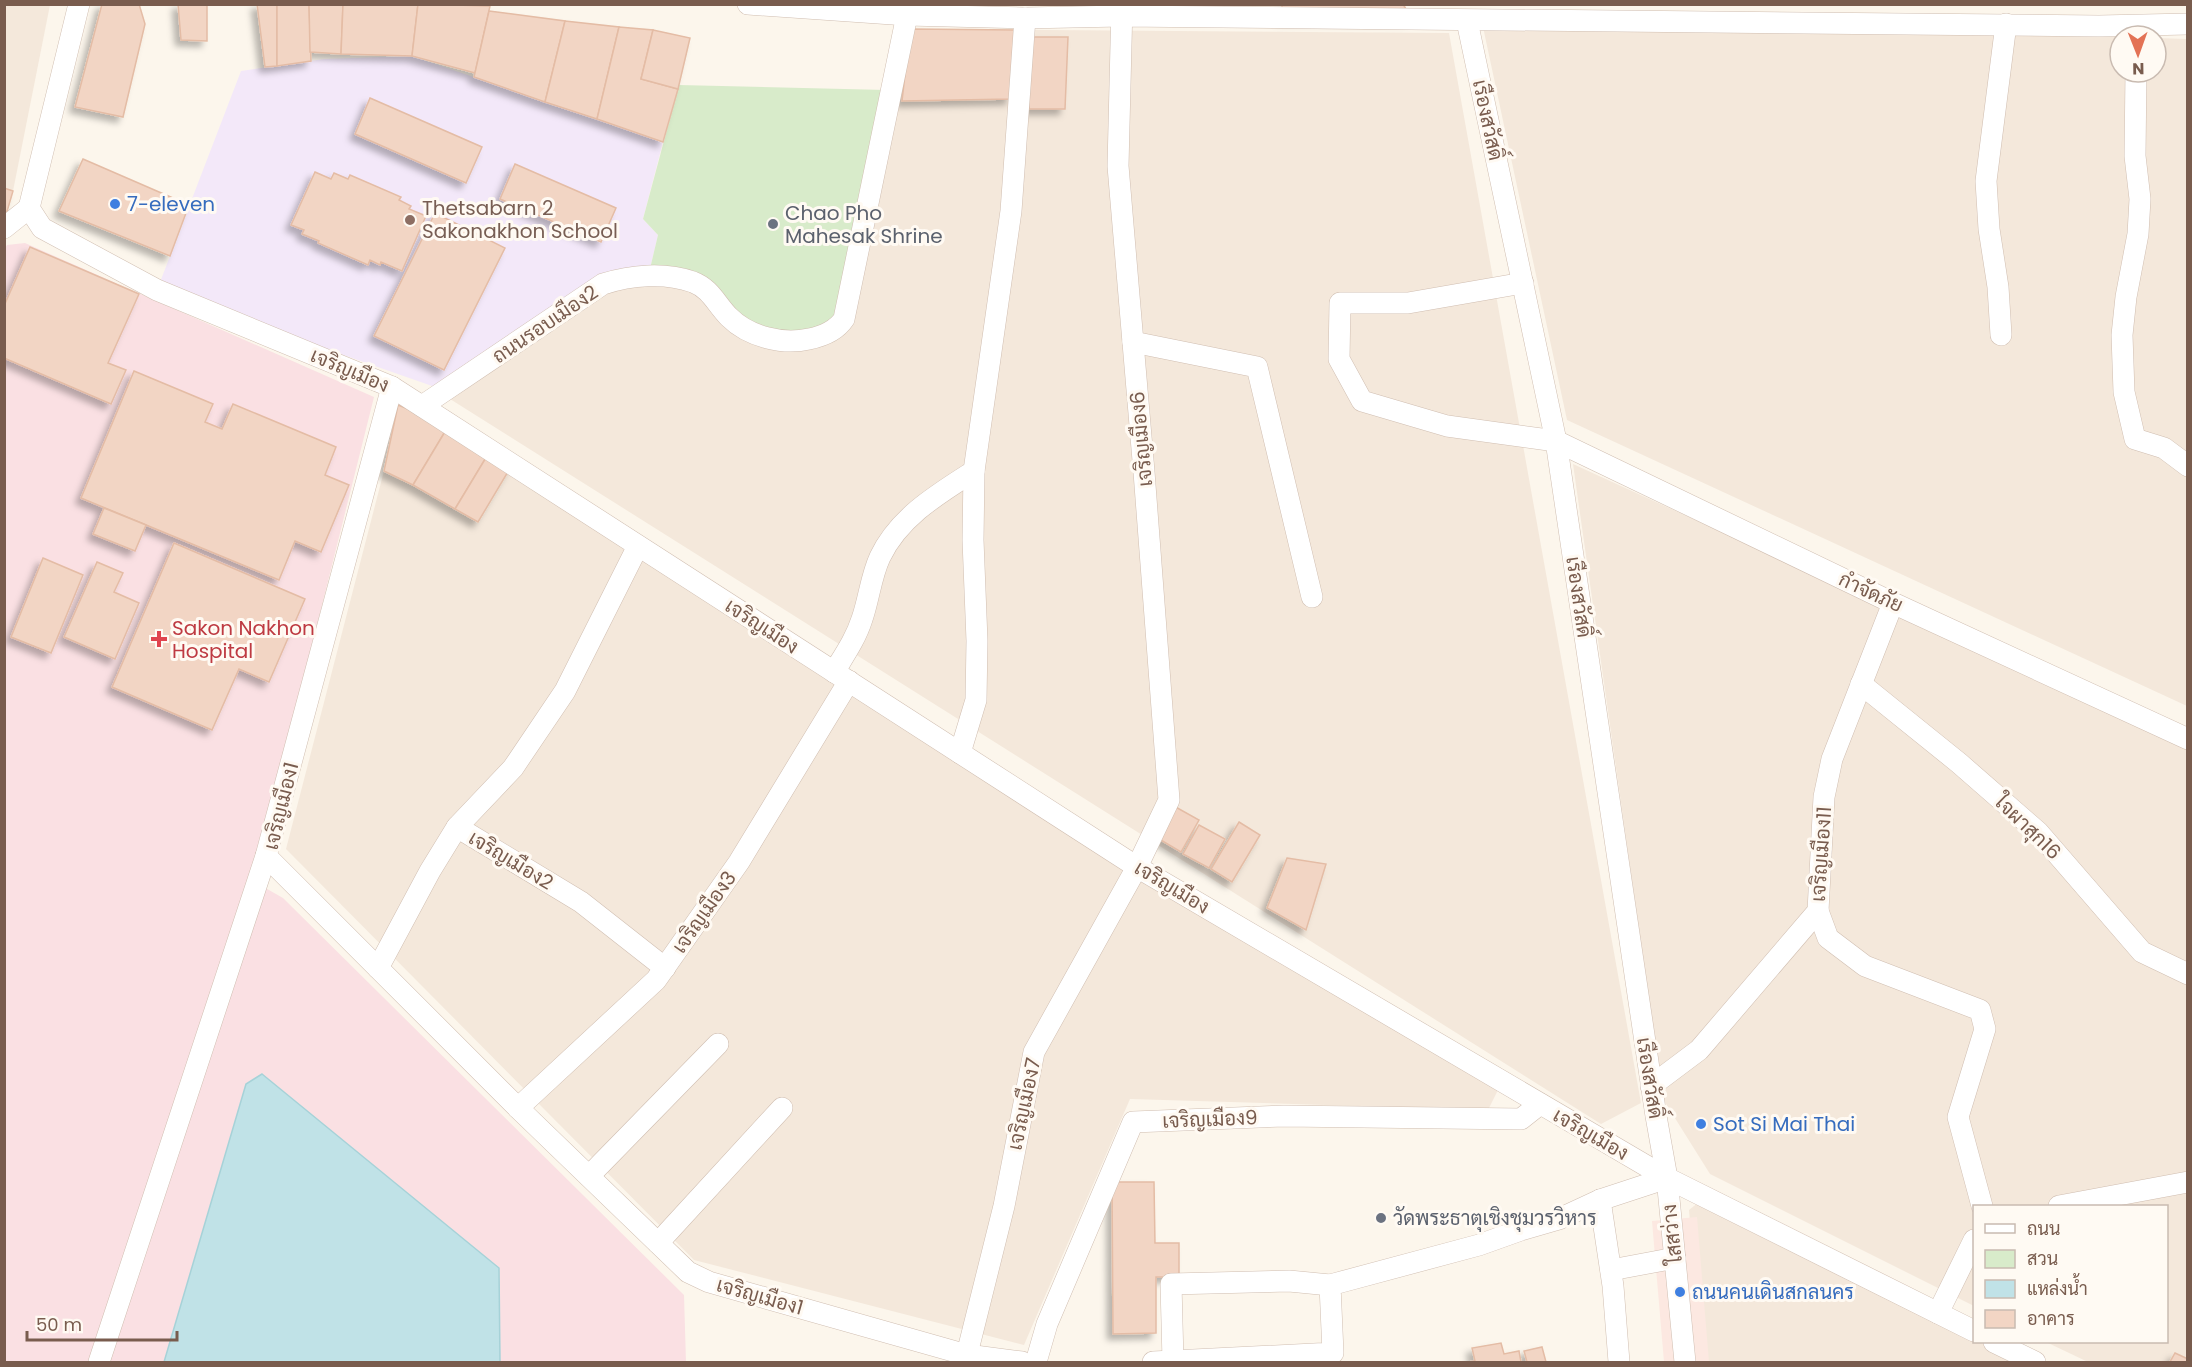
<svg xmlns="http://www.w3.org/2000/svg" width="2192" height="1367" font-family="Poppins,Sarabun,sans-serif">
<defs>
<filter id="shadow"><feDropShadow dx="-5.5" dy="5.5" stdDeviation="3" flood-color="#0004"/></filter>
</defs>
<rect width="100%" height="100%" fill="#fcf6ec"/>
<g fill="#f4e8db">
<path d="M5 5H50L13 191 5 217Z"/>
<path d="M1483 27 2120 37V72H2156V38L2187 39V706L1567 420Z"/>
<path d="M910 29 1449 33 1641 1103 1601 1124 450 399 604 287 658 270 834 331Z"/>
<path d="M400 409 440 423 1501 1084 1488 1110 1130 1099 1024 1345 694 1260 286 849Z"/>
<path d="M1573 464 2187 745V1362H2088L2046 1342H2166V1206H1974V1306L1710 1174 1663 1099Z"/>
<path d="M1704 1198 1974 1338V1342H1980L2021 1362H1702L1689 1210Z"/>
</g>
<path fill="#fce8e1" d="M1697 1217 1709 1362H1664L1652 1221Z"/>
<path fill="#f3e8f9" d="M412 56 663 142 643 219 658 235 649 273 599 279 435 387 157 290 241 71 324 59Z"/>
<path fill="#fae0e3" d="M25 243 374 397 253 881 283 898 684 1295 686 1362H5L4 250 7 245Z"/>
<path fill="#d8ebca" d="M679 85 886 90 834 331 788 343 745 328 708 290 649 273 658 235 643 219Z"/>
<path fill="#c0e2e7" stroke="#a6d2d8" stroke-width="1.5" d="M262 1074 499 1268 500 1362H164L246 1084Z"/>
<g fill="#f2d5c4" stroke="#e4bca5" stroke-width="1.5" filter="url(#shadow)">
<path d="M102 4H139L145 24 123 117 75 107Z"/>
<path d="M178 4H207V41L181 40Z"/>
<path d="M257 4H277V66L265 67Z"/>
<path d="M277 4H309L311 61 277 66Z"/>
<path d="M309 4H343L341 54 310 52Z"/>
<path d="M343 4H418L412 56 341 54Z"/>
<path d="M418 4 490 6 475 73 412 56Z"/>
<path d="M1282 4H1403L1412 19 1282 18Z"/>
<path d="M489 11 565 21 545 102 474 77Z"/>
<path d="M565 21 619 27 597 119 545 102Z"/>
<path d="M619 27 653 30 641 79 678 89 663 142 597 119Z"/>
<path d="M910 29 1016 30 1011 99 902 101Z"/>
<path d="M653 30 690 38 678 89 641 79Z"/>
<path d="M1030 37H1068L1065 109H1029Z"/>
<path d="M370 98 482 147 466 183 355 134Z"/>
<path d="M83 159 189 205 170 256 59 211Z"/>
<path d="M515 164 616 208 601 242 500 199Z"/>
<path d="M315 172 331 179 334 173 348 179 350 175 401 197 399 200 411 206 409 209 426 216 402 271 381 262 380 265 370 260 368 265 318 243 319 241 302 234 304 230 291 225Z"/>
<path d="M4 188 13 191 6 215 4 214Z"/>
<path d="M435 213 505 248 444 370 374 336Z"/>
<path d="M30 247 139 294 108 363 126 370 111 404 4 358V306Z"/>
<path d="M134 371 213 404 205 422 222 429 233 404 336 447 325 475 349 485 321 552 295 541 279 580 81 498Z"/>
<path d="M398 405 449 425 413 485 384 471Z"/>
<path d="M449 425 490 451 455 509 413 485Z"/>
<path d="M490 451 512 465 478 522 455 509Z"/>
<path d="M104 508 146 525 135 551 93 534Z"/>
<path d="M174 543 305 599 269 682 239 669 212 730 112 687Z"/>
<path d="M43 558 83 575 51 653 11 637Z"/>
<path d="M97 562 123 573 114 592 139 603 115 659 64 637Z"/>
<path d="M1172 805 1199 820 1181 852 1154 836Z"/>
<path d="M1239 822 1260 835 1232 882 1211 869Z"/>
<path d="M1199 825 1225 839 1209 868 1183 854Z"/>
<path d="M1287 858 1326 864 1306 930 1267 908Z"/>
<path d="M1112 1182H1154L1155 1243H1179V1277H1156V1333L1113 1334Z"/>
<path d="M1501 1343 1504 1354 1519 1351 1521 1362H1468L1475 1361 1472 1348Z"/>
<path d="M1542 1347 1546 1362H1527L1524 1351Z"/>
<path d="M2175 1353 2188 1359V1362H2170Z"/>
</g>
<g fill="none" stroke-linecap="round" stroke-linejoin="round">
<g stroke="#d0beb1" stroke-width="22">
<g id="minor">
<path d="M79 4 29 208 42 228 157 290 392 387 1137 867 1667 1178 1974 1331"/>
<path d="M748 4 907 15 1025 18 1121 16 2099 26 2188 24"/>
<path d="M1467 21 1556 441 1656 1116 1667 1178 1685 1362"/>
<path d="M2136 72 2135 156 2140 199 2138 234 2126 297 2122 335 2124 392 2135 439 2164 448 2188 466"/>
<path d="M4 228 29 208"/>
<path d="M1523 283 1408 303H1340L1339 359 1362 401 1447 426 1556 441 1893 603 2188 739"/>
<path d="M2001 335 1998 287 1989 229 1986 181 2006 24"/>
<path d="M1133 342 1257 367 1312 597"/>
<path d="M422 406 603 284C631 275 665 272 693 282 711 289 716 304 729 317 749 337 783 345 809 339 824 336 836 331 844 319L907 15"/>
<path d="M834 672C845 654 856 638 862 619 869 599 871 576 880 557 899 517 938 494 974 471"/>
<path d="M1861 684 1959 763 2038 832 2142 952 2188 974"/>
<path d="M960 753 976 700 977 641 973 540 974 471 1011 211 1025 18"/>
<path d="M457 827 513 768 565 691 638 546"/>
<path d="M266 856 518 1108 688 1272 709 1282 967 1355 1022 1362"/>
<path d="M1818 911 1828 938 1865 966 1980 1010 1985 1029 1958 1117 1982 1206"/>
<path d="M378 968 430 871 457 827 581 902 665 968"/>
<path d="M1651 1086 1699 1050 1818 911 1824 797 1832 759 1893 603"/>
<path d="M518 1108 656 980 739 862 849 681"/>
<path d="M589 1176 718 1044"/>
<path d="M1600 1200 1613 1286 1619 1362"/>
<path d="M2059 1206 2188 1182"/>
<path d="M658 1243 782 1108"/>
<path d="M1611 1270 1675 1258"/>
<path d="M1938 1313 1974 1240"/>
<path d="M1994 1342 2035 1362"/>
<path d="M1173 1361 1171 1284 1289 1281 1330 1285"/>
<path d="M99 1362 266 856 392 387"/>
<path d="M965 1362 1004 1206 1034 1052 1137 867 1169 800 1144 472 1118 166 1122 4"/>
<path d="M1036 1362 1047 1324 1133 1122 1284 1116 1521 1119 1540 1104"/>
<path d="M1153 1362 1333 1353 1330 1285 1479 1245 1521 1230 1559 1219 1600 1200 1667 1178"/>
</g>
</g>
<use href="#minor" stroke="#fff" stroke-width="21"/>
</g>
<g fill="#3f7fe0" stroke="#fffaf3" stroke-width="2">
<circle cx="115" cy="204" r="6"/>
<circle cx="1701" cy="1124" r="6"/>
<circle cx="1680" cy="1292" r="6"/>
</g>
<circle fill="#8d6e63" stroke="#fffaf3" stroke-width="2" cx="410" cy="220" r="6"/>
<g fill="#6b7280" stroke="#fffaf3" stroke-width="2">
<circle cx="773" cy="224" r="6"/>
<circle cx="1381" cy="1218" r="6"/>
</g>
<path fill="#e0444e" stroke="#fffaf3" stroke-width="2" d="M156 630h6v6h6v6h-6v6h-6v-6h-6v-6h6z"/>
<g text-anchor="middle" stroke-width="6" stroke-linejoin="round" paint-order="stroke">
<g font-size="20" fill="#795c4e" stroke="#fffaf3">
<text transform="translate(1488 120) rotate(78)" y="7">เรืองสวัสดิ์</text>
<text transform="translate(545 324) rotate(-34)" y="7">ถนนรอบเมือง2</text>
<text transform="translate(350 370) rotate(23)" y="7">เจริญเมือง</text>
<text transform="translate(1141 439) rotate(-95)" y="7">เจริญเมือง6</text>
<text transform="translate(1871 592) rotate(25)" y="7">กำจัดภัย</text>
<text transform="translate(1579 597) rotate(82)" y="7">เรืองสวัสดิ์</text>
<text transform="translate(762 626) rotate(33)" y="7">เจริญเมือง</text>
<text transform="translate(281 806) rotate(-76)" y="7">เจริญเมือง1</text>
<text transform="translate(2028 827) rotate(44)" y="7">ใจผาสุก16</text>
<text transform="translate(1821 854) rotate(-86)" y="7">เจริญเมือง11</text>
<text transform="translate(511 860) rotate(31)" y="7">เจริญเมือง2</text>
<text transform="translate(1172 887) rotate(31)" y="7">เจริญเมือง</text>
<text transform="translate(704 912) rotate(-55)" y="7">เจริญเมือง3</text>
<text transform="translate(1650 1078) rotate(81)" y="7">เรืองสวัสดิ์</text>
<text transform="translate(1024 1104) rotate(-78)" y="7">เจริญเมือง7</text>
<text transform="translate(1210 1119) rotate(-2)" y="7">เจริญเมือง9</text>
<text transform="translate(1591 1134) rotate(30)" y="7">เจริญเมือง</text>
<text transform="translate(1672 1234) rotate(-96)" y="7">ใสสว่าง</text>
<text transform="translate(760 1296) rotate(16)" y="7">เจริญเมือง1</text>
</g>
<g font-size="20" fill="#366cbe" stroke="#fffaf3" text-anchor="start">
<text x="127" y="211">7-eleven</text>
<text x="1713" y="1131">Sot Si Mai Thai</text>
<text x="1692" y="1299">ถนนคนเดินสกลนคร</text>
</g>
<g font-size="20" fill="#785e54" stroke="#fffaf3" text-anchor="start">
<text x="422" y="215">Thetsabarn 2<tspan x="422" dy="23">Sakonakhon School</tspan></text>
</g>
<g font-size="20" fill="#5b616d" stroke="#fffaf3" text-anchor="start">
<text x="785" y="220">Chao Pho<tspan x="785" dy="23">Mahesak Shrine</tspan></text>
<text x="1393" y="1225">วัดพระธาตุเชิงชุมวรวิหาร</text>
</g>
<g font-size="20" fill="#be3a42" stroke="#fffaf3" text-anchor="start">
<text x="172" y="635">Sakon Nakhon<tspan x="172" dy="23">Hospital</tspan></text>
</g>
</g>
<rect width="2192" height="1367" fill="none" stroke="#795c4e" stroke-width="12"/>
<rect x="1973" y="1205" width="195" height="138" fill="#fffaf3" stroke="#c9bbb1" stroke-width="1.5"/>
<rect x="1985" y="1224" width="30" height="9" fill="#ffffff" stroke="#c9bbb1" stroke-width="1.5"/>
<text x="2027" y="1235" font-size="18" fill="#795c4e">ถนน</text>
<rect x="1985" y="1250" width="30" height="18" fill="#d8ebca" stroke="#c9bbb1" stroke-width="1.5"/>
<text x="2027" y="1265" font-size="18" fill="#795c4e">สวน</text>
<rect x="1985" y="1280" width="30" height="18" fill="#c0e2e7" stroke="#c9bbb1" stroke-width="1.5"/>
<text x="2027" y="1295" font-size="18" fill="#795c4e">แหล่งน้ำ</text>
<rect x="1985" y="1310" width="30" height="18" fill="#f2d5c4" stroke="#c9bbb1" stroke-width="1.5"/>
<text x="2027" y="1325" font-size="18" fill="#795c4e">อาคาร</text>
<g transform="translate(2138 54) rotate(179)"><circle r="28" fill="#fffaf3" stroke="#c9bbb1" stroke-width="1.5"/>
<path d="M0-4.5L10 22L0 15L-10 22Z" fill="#e37255"/>
<text y="-9" font-size="16" font-weight="bold" text-anchor="middle" fill="#795c4e">N</text>
</g>
<path d="M27 1331v9h150v-9" fill="none" stroke="#795c4e" stroke-width="3"/>
<text x="36" y="1331" font-size="18" fill="#795c4e" stroke="#fffaf3" stroke-width="4.5" paint-order="stroke">50 m</text>
</svg>
